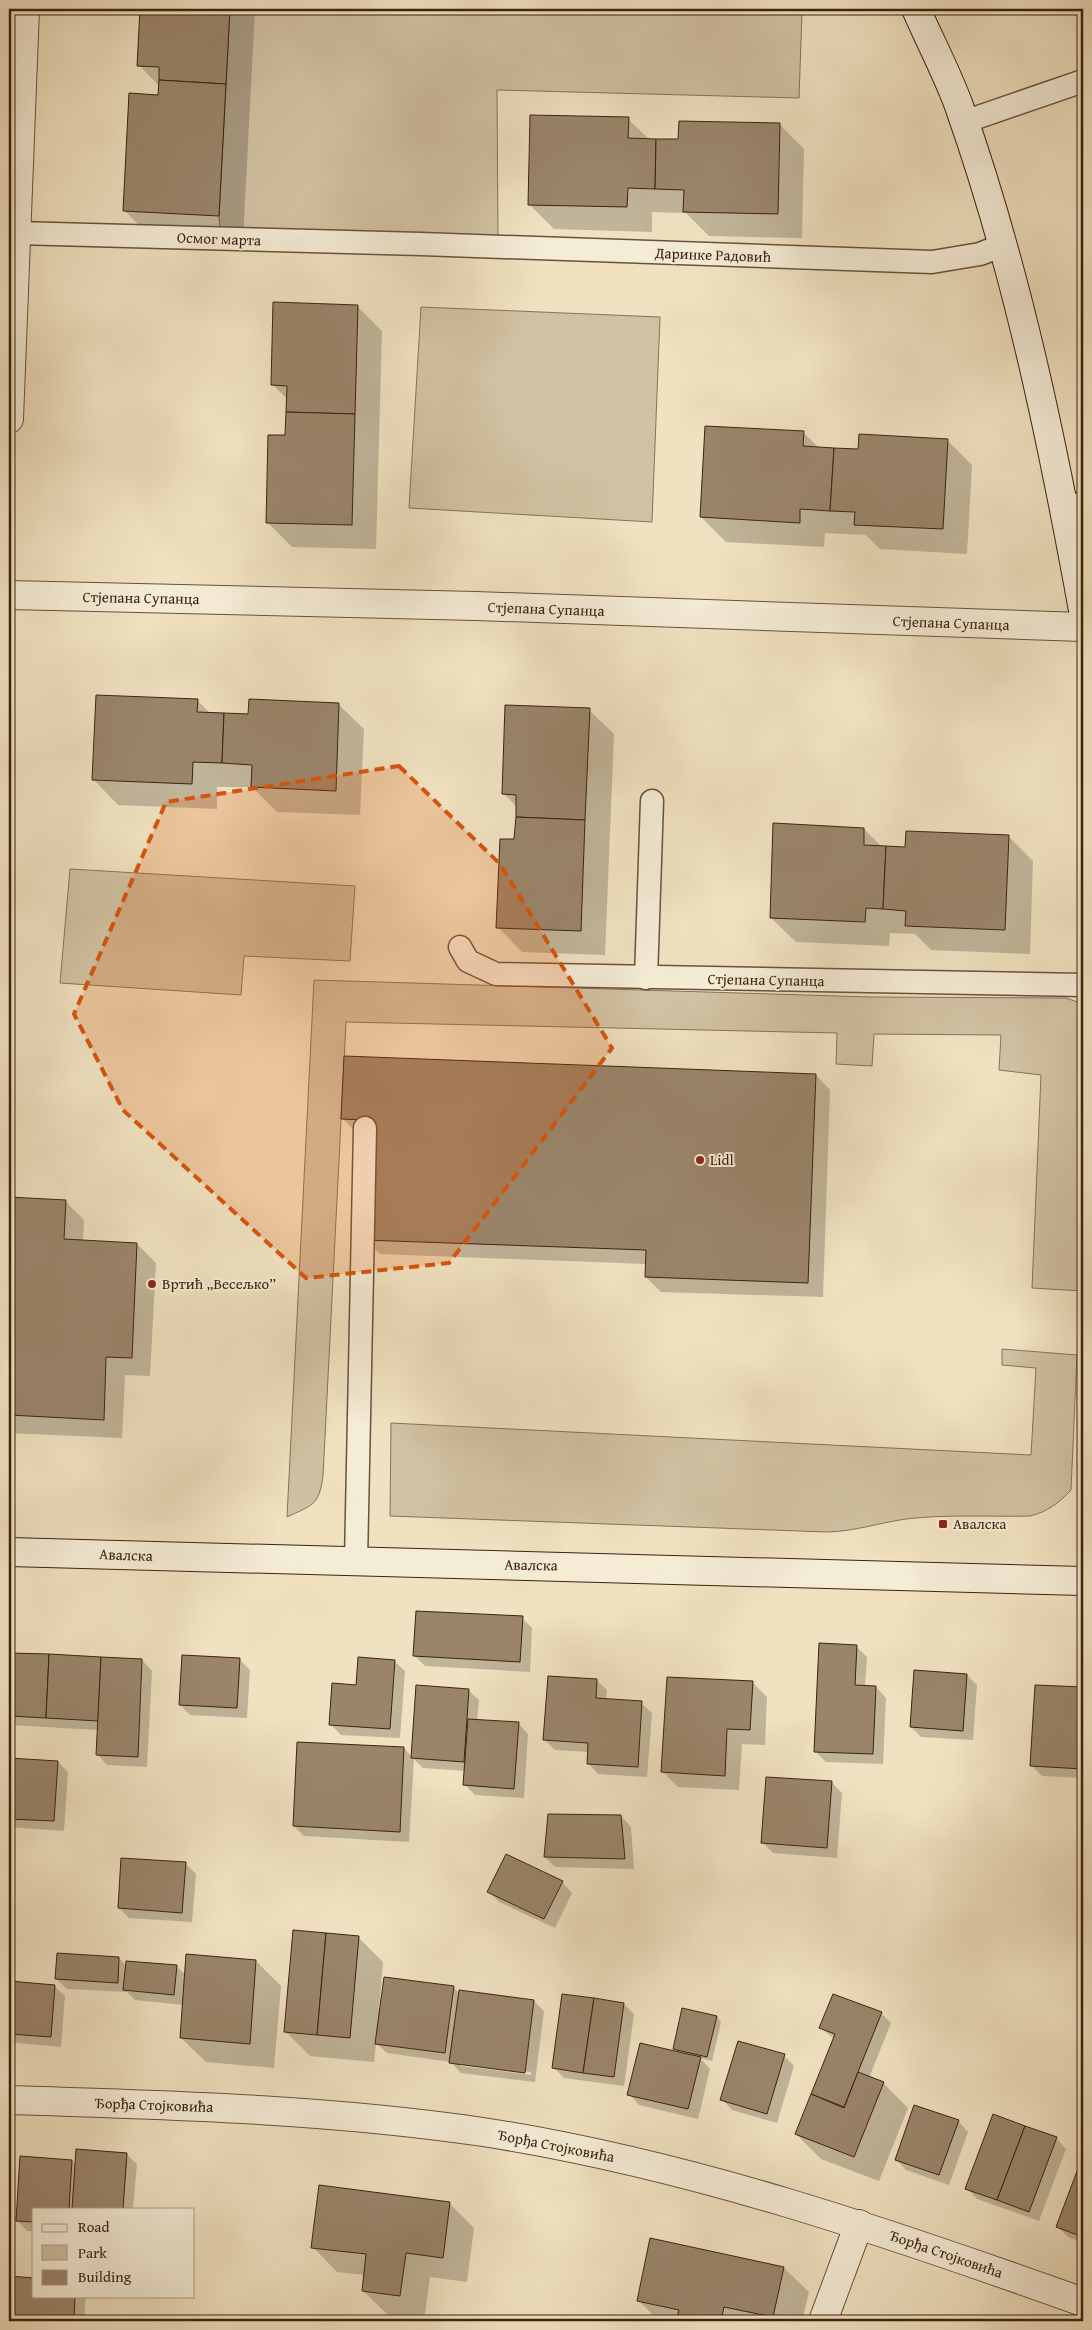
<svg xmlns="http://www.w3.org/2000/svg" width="1092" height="2330" font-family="'Gentium Book Plus',serif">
<rect width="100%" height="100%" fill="#f0e1c0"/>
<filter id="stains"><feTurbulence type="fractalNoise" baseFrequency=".004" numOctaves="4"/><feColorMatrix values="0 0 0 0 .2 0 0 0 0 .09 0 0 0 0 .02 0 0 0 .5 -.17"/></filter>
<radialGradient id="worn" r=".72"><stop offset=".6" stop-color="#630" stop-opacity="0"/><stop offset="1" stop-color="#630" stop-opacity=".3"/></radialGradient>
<g fill="#d1c1a2" stroke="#867258">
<path d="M230 9H665L802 12 799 98 497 90 498 236 220 230 219 216Z"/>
<path d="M421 307 660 317 652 522 409 508Z"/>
<path d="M70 869 355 886 350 961 244 956 241 995 60 983Z"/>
<path d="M314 980 870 997 1066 998 1083 1004V1291L1032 1288 1041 1075 999 1070 1001 1035 874 1034 872 1066 836 1064 837 1033 346 1022 323 1476C319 1506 312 1505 287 1517Z"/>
<path d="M1002 1349 1077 1355 1071 1490C1059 1503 1047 1512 1030 1516 989 1517 947 1514 906 1519 878 1523 857 1531 827 1532L390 1516 391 1423 1031 1455 1036 1368 1002 1365Z"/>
</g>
<g fill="#0003" fill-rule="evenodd">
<path d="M142 9H255L243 240 149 235 124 210 159 96V86L139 65Z"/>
<path d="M628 119 650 140 679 141 780 125 804 149 802 238 709 236 686 213 652 212V232L554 229 529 204Z"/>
<path d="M357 306 382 331 376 549 292 547 267 522 287 436 288 400 272 384Z"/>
<path d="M804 433 819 448 860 450 947 440 972 465 967 554 880 549 866 535 825 533 824 547 726 542 701 517Z"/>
<path d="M197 700 211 714 250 715 339 705 364 729 360 815 277 812 253 788 247 787H217V809L118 805 94 780Z"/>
<path d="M589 710 614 734 605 955 522 952 498 927 516 841 517 807 503 793Z"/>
<path d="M864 829 882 847 906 848 1008 836 1033 861 1030 954 931 950 915 934 890 933 889 946 796 942 771 918Z"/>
<path d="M816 1075 830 1090 823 1297 661 1292 646 1277V1264L380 1254 365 1239 358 1134 343 1119Z"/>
<path d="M9 1198 65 1201 84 1220 83 1242 137 1244 156 1263 150 1376 125 1375 122 1438 9 1433Z"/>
<path d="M522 1618 532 1628 530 1672 425 1666 414 1655Z"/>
<path d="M856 1646 867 1657 865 1687H876L886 1698 883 1764 826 1762 816 1752Z"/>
<path d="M9 1654 142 1660 152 1671 147 1767 107 1765 97 1754 98 1730 10 1725Z"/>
<path d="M239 1659 250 1670 247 1718 190 1715 180 1705Z"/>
<path d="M394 1661 405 1671 400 1738 341 1735 330 1724Z"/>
<path d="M967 1675 977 1685 973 1740 921 1737 911 1727Z"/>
<path d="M596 1680 607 1690 606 1700 641 1703 652 1713 647 1777 598 1774 588 1763 589 1752 555 1750 545 1740Z"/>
<path d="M752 1682 767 1697 765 1745 742 1744 739 1790 678 1787 663 1772Z"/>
<path d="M1036 1686 1083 1688V1778L1042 1776 1032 1766Z"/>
<path d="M468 1690 479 1700 477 1721 518 1723 528 1734 524 1798 475 1795 465 1785 466 1771 423 1768 414 1759 409 1842 304 1836 294 1826 404 1748 412 1757Z"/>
<path d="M9 1759 58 1762 68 1772 64 1831 9 1827Z"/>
<path d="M832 1783 842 1793 837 1858 773 1853 763 1843Z"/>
<path d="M621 1816 631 1827 634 1869 555 1867 545 1857Z"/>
<path d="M185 1863 196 1874 192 1922 129 1918 119 1908Z"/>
<path d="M562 1882 572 1893 555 1928 499 1902 489 1892Z"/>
<path d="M358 1937 383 1962 379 2011 454 1988 460 1994V1991L534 2001 544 2011 535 2082 461 2073 451 2062 387 2053 376 2043 374 2062 310 2056 285 2031ZM460 2063 531 2072V2075L460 2066Z"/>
<path d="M119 1958 126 1966H176L186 1975 256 1961 281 1986 274 2068 206 2062 181 2038 184 2005 135 2000 127 1992 67 1989 56 1979Z"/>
<path d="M9 1982 54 1986 65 1996 61 2047 9 2042Z"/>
<path d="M624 2004 634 2014 624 2086 564 2078 554 2068Z"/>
<path d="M881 2013 891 2023 869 2078 883 2083 908 2108 879 2181 821 2159 796 2134 817 2098 813 2094 834 2039 821 2028Z"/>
<path d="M717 2017 721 2022 712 2061 700 2058 710 2069 698 2119 639 2105 629 2094 679 2054 674 2048Z"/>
<path d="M784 2056 794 2066 777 2123 732 2110 722 2099Z"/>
<path d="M958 2121 968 2132 949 2185 906 2170 896 2159Z"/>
<path d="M1056 2138 1066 2149 1039 2221 977 2199 967 2188Z"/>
<path d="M126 2154 137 2164 133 2209H34V2231H27L17 2220 72 2161 76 2165Z"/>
<path d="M1082 2160H1083V2243L1068 2237 1058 2227Z"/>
<path d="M449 2203 474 2228 467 2282 430 2277 424 2321 388 2315 363 2291 365 2275 337 2272 313 2247Z"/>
<path d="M784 2268 809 2292 802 2321H659L638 2300Z"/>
<path d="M9 2277 34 2279V2296H86L84 2321H9Z"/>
</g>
<g fill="#9a856b" stroke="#3c220f">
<path d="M140 9H230L226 84 159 80V67L137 66Z"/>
<path d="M159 80 226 84 219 216 123 211 129 93 158 95Z"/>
<path d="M530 115 629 117 628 138 656 139 655 189 628 188 627 207 528 205Z"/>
<path d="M679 121 780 123 778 214 683 212 684 190 655 189 656 139H678Z"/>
<path d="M273 302 358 305 355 414 286 412 287 386 271 385Z"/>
<path d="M286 412 355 414 352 525 266 523 268 435H285Z"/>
<path d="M705 426 804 431 803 446 834 448 830 511 800 509V523L700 517Z"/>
<path d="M859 434 948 439 943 529 854 525 855 512 830 511 834 448 858 449Z"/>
<path d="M96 695 198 699 197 712 224 713 222 763 193 762 192 784 92 780Z"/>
<path d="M249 699 339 703 336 791 251 787 252 765 222 763 224 713 248 714Z"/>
<path d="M505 705 590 708 585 820 516 817V795L502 794Z"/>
<path d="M516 817 585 820 581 931 496 928 500 839H514Z"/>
<path d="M773 823 864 828V845L886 846 883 909 866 908 865 922 770 918Z"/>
<path d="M906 831 1009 835 1005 930 905 926 906 911 883 909 886 846 905 847Z"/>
<path d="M344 1056 816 1074 808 1283 645 1277 646 1250 364 1240 368 1120 341 1119Z"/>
<path d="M9 1197 66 1200 64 1239 137 1243 132 1358 106 1357 104 1420 9 1415Z"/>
<path d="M416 1611 523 1616 520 1662 413 1656Z"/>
<path d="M819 1643 857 1645 855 1685 876 1686 873 1754 814 1752Z"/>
<path d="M9 1653 49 1654 46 1718 9 1716Z"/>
<path d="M49 1654 101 1657 98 1721 46 1718Z"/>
<path d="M182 1655 240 1658 237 1708 179 1705Z"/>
<path d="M101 1657 142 1659 138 1757 96 1755Z"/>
<path d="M358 1657 395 1660 390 1729 329 1725 332 1683 356 1685Z"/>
<path d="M914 1670 967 1674 963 1731 910 1727Z"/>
<path d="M548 1676 597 1679 596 1698 642 1701 638 1767 587 1764 588 1743 543 1740Z"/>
<path d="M667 1677 753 1681 750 1730 727 1729 725 1776 661 1772Z"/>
<path d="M416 1685 469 1689 464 1762 411 1758Z"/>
<path d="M1035 1685 1083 1687V1769L1030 1766Z"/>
<path d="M468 1719 519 1722 514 1789 463 1785Z"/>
<path d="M297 1742 404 1747 400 1832 293 1826Z"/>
<path d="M9 1758 58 1761 54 1821 9 1819Z"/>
<path d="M766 1777 832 1781 827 1848 761 1843Z"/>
<path d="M548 1814 621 1815 625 1859 544 1857Z"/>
<path d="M506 1854 563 1881 544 1919 487 1892Z"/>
<path d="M121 1858 186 1862 182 1913 118 1908Z"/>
<path d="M293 1930 326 1933 317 2035 284 2032Z"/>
<path d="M326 1933 359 1936 350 2038 317 2035Z"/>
<path d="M57 1953 119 1957 118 1983 55 1979Z"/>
<path d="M186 1954 256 1960 250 2044 180 2038Z"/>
<path d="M126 1961 177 1965 174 1995 123 1990Z"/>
<path d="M384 1977 454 1986 445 2053 375 2044Z"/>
<path d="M9 1981 55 1985 51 2037 9 2034Z"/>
<path d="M459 1990 534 2000 525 2073 449 2063Z"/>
<path d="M562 1994 594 1998 583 2073 552 2068Z"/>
<path d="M833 1994 882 2012 844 2107 811 2094 835 2034 819 2028Z"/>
<path d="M594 1998 624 2003 614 2077 583 2073Z"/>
<path d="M682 2008 717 2016 707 2057 673 2049Z"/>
<path d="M738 2041 785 2054 767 2114 720 2100Z"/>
<path d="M640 2043 701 2057 688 2109 627 2095Z"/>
<path d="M858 2072 884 2082 854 2157 795 2134 811 2094 844 2108Z"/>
<path d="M914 2105 959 2120 939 2175 895 2160Z"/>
<path d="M993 2114 1025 2126 997 2200 965 2189Z"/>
<path d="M1025 2126 1057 2137 1029 2212 997 2200Z"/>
<path d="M76 2149 127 2153 123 2209H72Z"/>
<path d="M20 2156 72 2160 69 2209H34V2222L16 2221Z"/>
<path d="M1082 2158 1083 2159V2237L1056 2227Z"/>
<path d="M319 2185 450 2202 443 2258 406 2253 400 2296 362 2291 366 2254 311 2248Z"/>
<path d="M650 2238 784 2267 773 2317 724 2307 721 2321H676L679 2310 637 2301Z"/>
<path d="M9 2276 34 2278V2296H75L74 2321H9Z"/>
</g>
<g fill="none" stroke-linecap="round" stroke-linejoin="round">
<g stroke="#69523b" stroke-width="25">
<g id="lane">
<path d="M964 122 1083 81"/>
<path d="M17 233 421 244 932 262 980 254 1003 245"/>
<path d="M1065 508 1083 503"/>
<path d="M460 947 468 961 496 974 1083 985"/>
<path d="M646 978 652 801"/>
<path d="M356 1561 365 1128"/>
</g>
</g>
<g stroke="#69523b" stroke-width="30">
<g id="street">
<path d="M9 419 25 9"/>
<path d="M9 595 476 606 1083 627"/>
<path d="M9 2100C167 2105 326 2109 483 2132 689 2164 887 2232 1083 2302"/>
<path d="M823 2321 859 2224"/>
</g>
</g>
<g stroke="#3c220f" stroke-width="30">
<g id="secondary">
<path d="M916 9C930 41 947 73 959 106 1017 270 1052 440 1083 610"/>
<path d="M9 1552 1083 1581"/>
</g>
</g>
<use href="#lane" stroke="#f5ecd6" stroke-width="22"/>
<use href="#street" stroke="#f5ecd6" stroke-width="28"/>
<use href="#secondary" stroke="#f5ecd6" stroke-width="28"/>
</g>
<path fill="#d7540c" fill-opacity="0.2" stroke="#d7540c" stroke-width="4" stroke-dasharray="10 6" stroke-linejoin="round" d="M399 766 500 864 612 1048 449 1263 306 1278 123 1110 74 1014 166 802Z"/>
<g fill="#8f2418" stroke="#f5ecd6" stroke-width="2">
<circle cx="700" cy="1160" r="5"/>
<circle cx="152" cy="1284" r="5"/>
<rect x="938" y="1519" width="10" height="10" rx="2.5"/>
</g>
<g text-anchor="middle" stroke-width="4" stroke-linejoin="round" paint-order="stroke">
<g font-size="15" fill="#3c220f" stroke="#f5ecd6">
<text transform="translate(219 239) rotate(2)" y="5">Осмог марта</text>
<text transform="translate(713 255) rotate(2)" y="5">Даринке Радовић</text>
<text transform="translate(141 598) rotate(1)" y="5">Стјепана Супанца</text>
<text transform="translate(546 609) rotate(2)" y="5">Стјепана Супанца</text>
<text transform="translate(951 623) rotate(2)" y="5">Стјепана Супанца</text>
<text transform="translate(766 980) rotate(1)" y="5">Стјепана Супанца</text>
<text transform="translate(126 1555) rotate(2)" y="5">Авалска</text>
<text transform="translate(531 1565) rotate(1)" y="5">Авалска</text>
<text transform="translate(154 2105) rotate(2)" y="5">Ђорђа Стојковића</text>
<text transform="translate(556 2146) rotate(11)" y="5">Ђорђа Стојковића</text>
<text transform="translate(946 2254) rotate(19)" y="5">Ђорђа Стојковића</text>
</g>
<g font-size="15" fill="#3c220f" stroke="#f5ecd6" text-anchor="start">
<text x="710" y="1165">Lidl</text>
<text x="162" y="1289">Вртић „Весељко”</text>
<text x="953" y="1529">Авалска</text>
</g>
</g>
<rect width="1092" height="2330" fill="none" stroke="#f0e1c0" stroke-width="30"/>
<rect x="10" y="10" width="1072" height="2310" fill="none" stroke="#3c220f" stroke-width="2.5"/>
<rect x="15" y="15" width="1062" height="2300" fill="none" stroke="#3c220f"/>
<rect x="32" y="2208" width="162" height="90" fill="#f5ecd6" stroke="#ab9b86"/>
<rect x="42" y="2224" width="25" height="8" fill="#f5ecd6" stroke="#ab9b86"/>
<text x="78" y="2232" font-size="15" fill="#3c220f">Road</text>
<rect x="42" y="2245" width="25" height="15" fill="#d1c1a2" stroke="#ab9b86"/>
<text x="78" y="2258" font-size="15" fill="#3c220f">Park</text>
<rect x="42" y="2270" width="25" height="15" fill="#9a856b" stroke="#ab9b86"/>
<text x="78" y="2282" font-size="15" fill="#3c220f">Building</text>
<rect width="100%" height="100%" filter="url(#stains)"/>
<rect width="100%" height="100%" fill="url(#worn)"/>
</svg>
